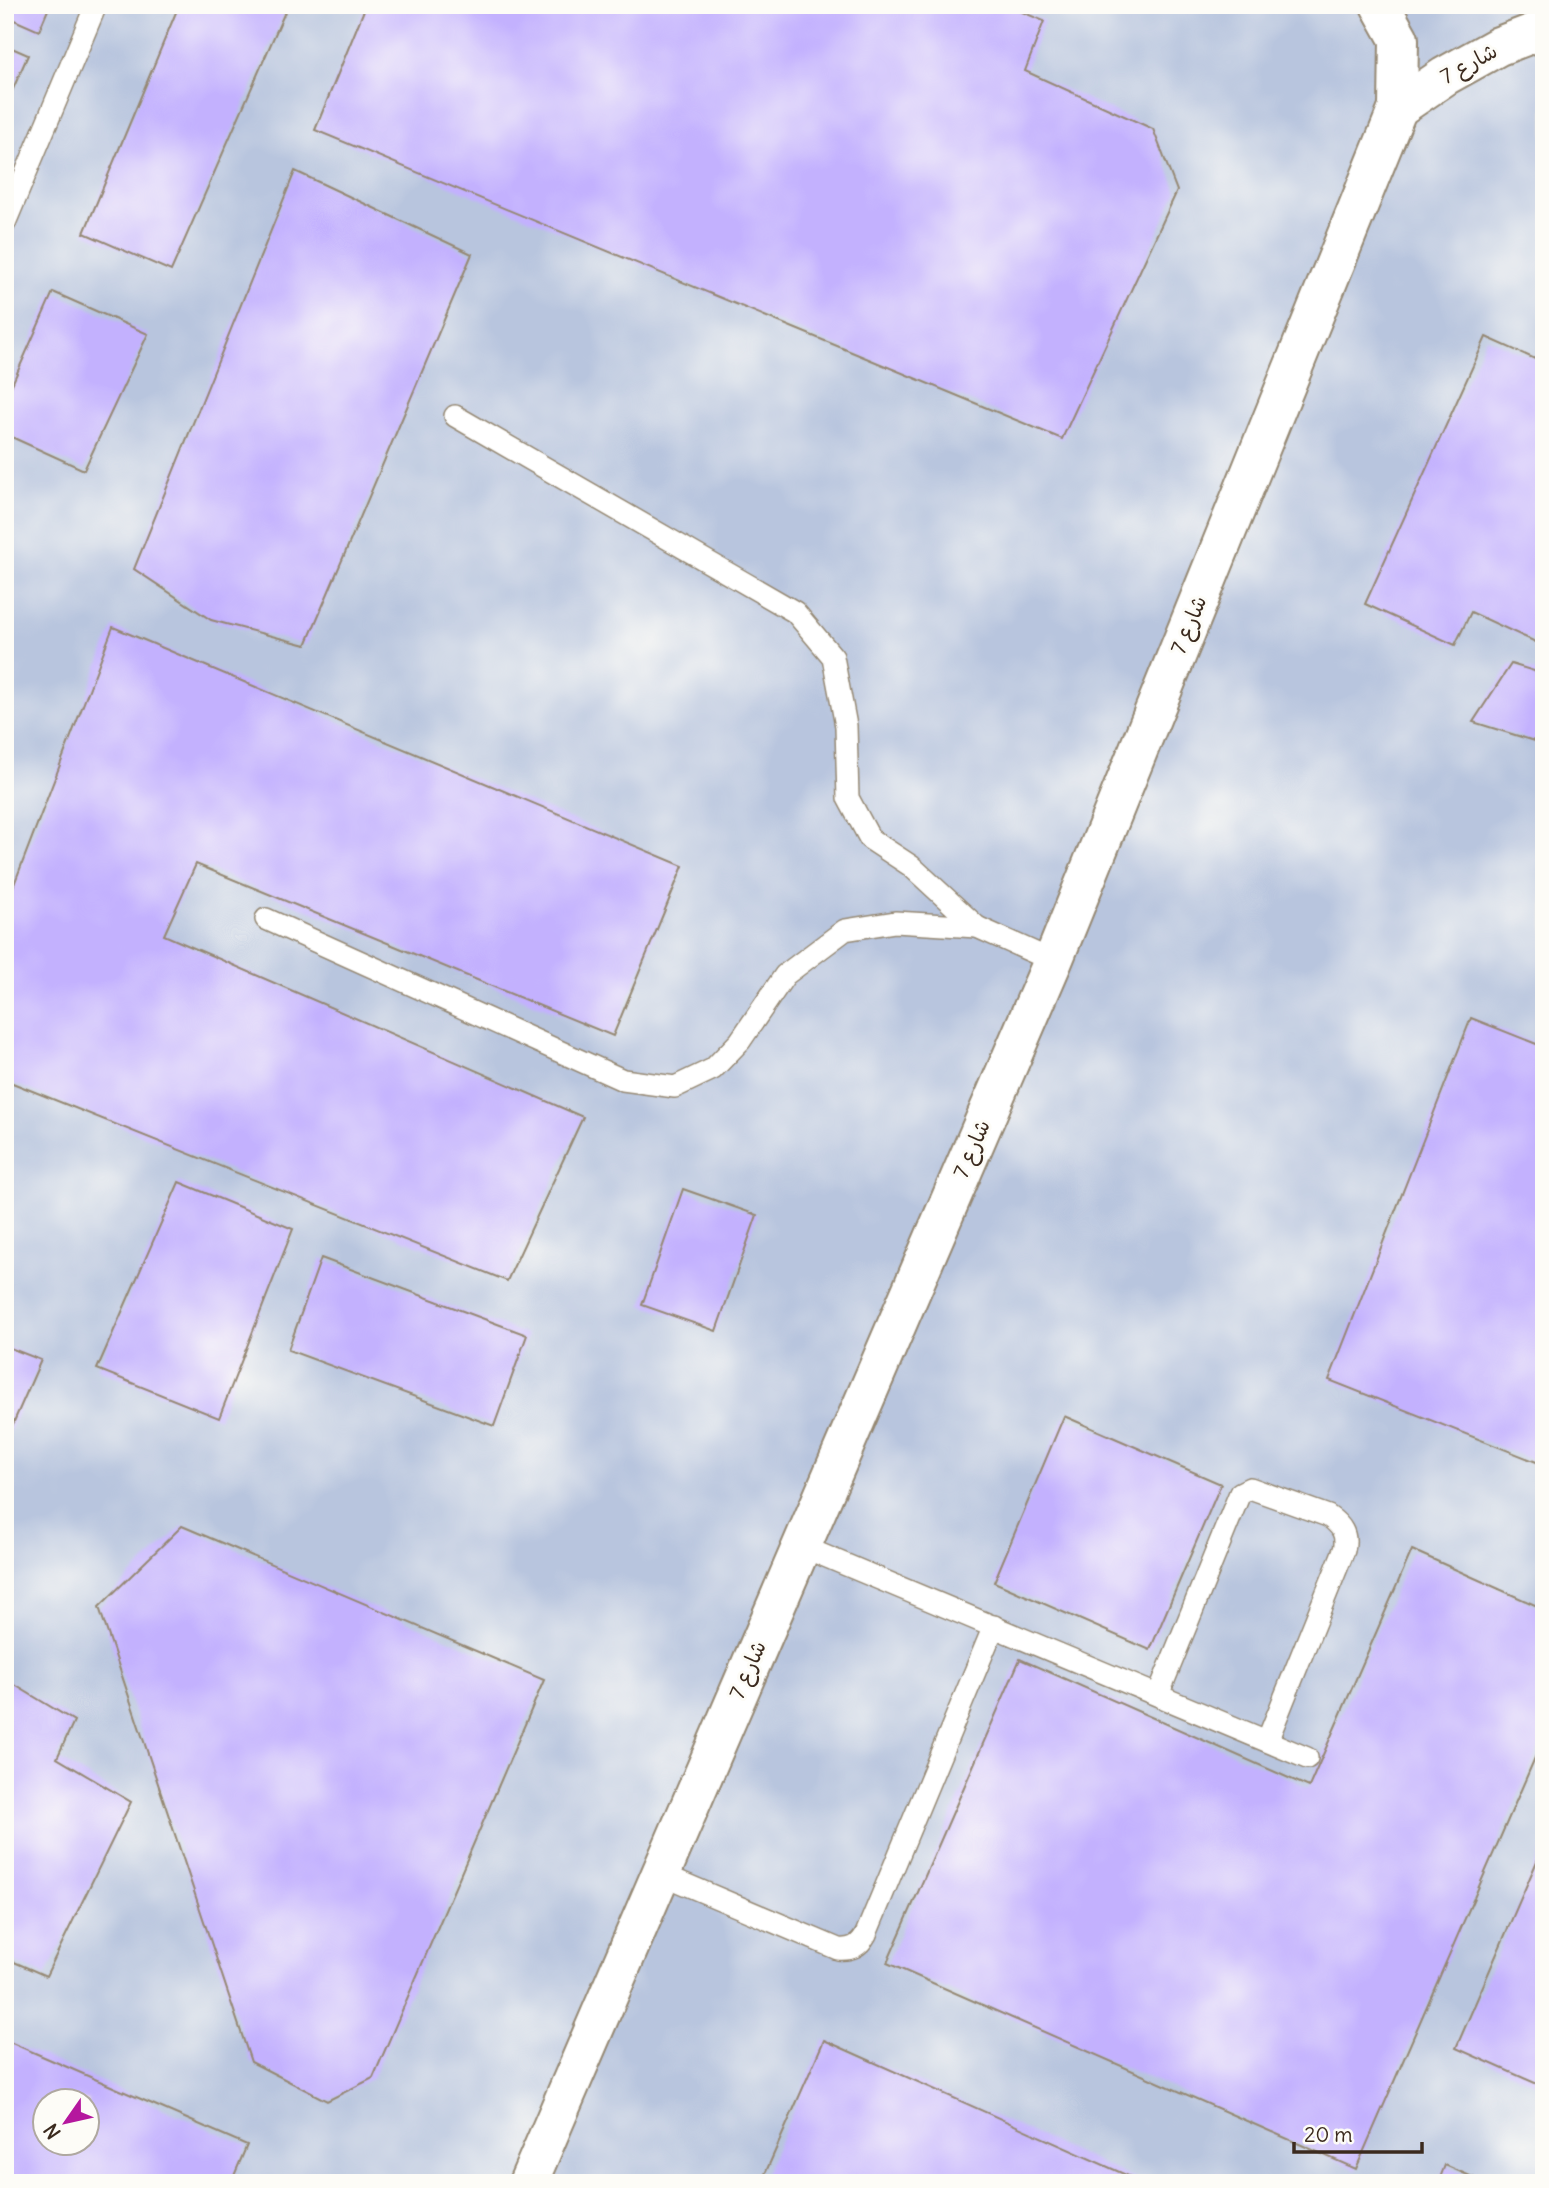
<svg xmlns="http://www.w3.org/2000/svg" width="1549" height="2188" font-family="Delius,'Playpen Sans Arabic',sans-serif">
<rect width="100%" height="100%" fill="#fdfcf7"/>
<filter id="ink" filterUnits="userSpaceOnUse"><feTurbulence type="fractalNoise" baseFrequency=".0143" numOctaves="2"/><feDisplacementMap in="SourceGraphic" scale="14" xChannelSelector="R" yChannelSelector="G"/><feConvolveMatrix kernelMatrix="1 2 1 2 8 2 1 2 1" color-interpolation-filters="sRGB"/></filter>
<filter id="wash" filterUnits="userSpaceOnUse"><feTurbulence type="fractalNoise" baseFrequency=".00686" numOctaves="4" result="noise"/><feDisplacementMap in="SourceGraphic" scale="28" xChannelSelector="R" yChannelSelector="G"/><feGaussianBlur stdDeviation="1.57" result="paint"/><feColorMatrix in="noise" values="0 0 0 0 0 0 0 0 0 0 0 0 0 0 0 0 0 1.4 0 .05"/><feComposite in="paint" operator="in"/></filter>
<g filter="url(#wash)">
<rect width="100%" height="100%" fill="#efe5c8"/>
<path fill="#b8c5de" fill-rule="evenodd" d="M5 5H1544V2183H5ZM46 2100H88V2142H46Z"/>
<g id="blocks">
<g fill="#c3b1fe" fill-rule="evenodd">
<path d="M5 5H50L39 31 5 16Z"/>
<path d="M179 5H288L171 271 84 233Z"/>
<path d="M366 5H1005L1044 21 1025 71 1153 129 1177 191 1062 439 315 130Z"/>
<path d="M5 45 28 55 5 107Z"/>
<path d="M295 171 472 254 306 645 211 620 134 569Z"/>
<path d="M53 292 148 334 84 470 5 434V400Z"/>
<path d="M1486 337 1544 363V646L1471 612 1455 645 1365 604Z"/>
<path d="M113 627 683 866 613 1036 196 864 164 935 583 1117 507 1281 5 1080V908Z"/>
<path d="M1511 664 1544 674V744L1473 722Z"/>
<path d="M1471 1018 1544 1047V1465L1329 1380Z"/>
<path d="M179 1182 293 1229 219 1418 97 1369Z"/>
<path d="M683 1189 757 1215 716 1331 642 1305Z"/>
<path d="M321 1258 527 1335 494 1426 288 1350Z"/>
<path d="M5 1346 41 1360 5 1442Z"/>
<path d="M1064 1416 1221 1484 1150 1650 994 1582Z"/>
<path d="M182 1526 544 1680 373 2078 327 2101 251 2062 99 1607Z"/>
<path d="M1412 1550 1544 1609V1737L1356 2169 887 1963 1020 1659 1309 1787Z"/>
<path d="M5 1679 74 1721 57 1758 131 1802 46 1976 5 1958Z"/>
<path d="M1544 1845V2087L1456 2048Z"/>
<path d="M5 2040 247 2145 231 2183H5ZM46 2100H88V2142H46Z"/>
<path d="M824 2040 1144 2183H761Z"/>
<path d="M1445 2165 1486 2183H1438Z"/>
</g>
</g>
</g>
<g filter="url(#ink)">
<use href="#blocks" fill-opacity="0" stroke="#958873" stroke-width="2"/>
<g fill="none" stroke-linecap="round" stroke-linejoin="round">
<g stroke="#958873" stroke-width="24">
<g id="lane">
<path d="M5 223 96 5"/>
<path d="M455 416 795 612 833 657 846 726 848 798 870 839 911 866 977 927"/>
<path d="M266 919 623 1080 675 1087 713 1069 740 1041 785 975 845 930 895 922 977 927 1053 961"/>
<path d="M801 1546 1307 1758"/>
<path d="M1158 1695 1240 1493 1250 1488 1328 1516C1341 1525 1348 1534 1344 1550L1267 1741"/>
<path d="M661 1874 838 1949C851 1950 859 1947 866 1934L994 1626"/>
</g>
</g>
<g stroke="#958873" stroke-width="42">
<g id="street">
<path d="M1398 108 1445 76 1499 46 1544 29"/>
<path d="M528 2183 1053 961 1398 108 1399 39 1380 5"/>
</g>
</g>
<use href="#lane" stroke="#fff" stroke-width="21"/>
<use href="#street" stroke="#fff" stroke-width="38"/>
</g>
</g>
<g text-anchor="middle" stroke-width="6" stroke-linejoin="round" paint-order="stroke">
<g font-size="21" fill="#3b2a1e" stroke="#fdfcf7">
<text transform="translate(1469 64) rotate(-29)" y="7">شارع 7</text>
<text transform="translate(1189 625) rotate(-68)" y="7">شارع 7</text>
<text transform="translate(972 1149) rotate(-67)" y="7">شارع 7</text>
<text transform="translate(748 1670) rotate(-67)" y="7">شارع 7</text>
</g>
</g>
<rect width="1549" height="2188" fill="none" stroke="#fdfcf7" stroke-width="28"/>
<g transform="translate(66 2122) rotate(236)"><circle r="33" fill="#fdfcf7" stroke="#afa8a0" stroke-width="2"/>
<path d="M0-5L12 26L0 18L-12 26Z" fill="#b5179e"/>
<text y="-10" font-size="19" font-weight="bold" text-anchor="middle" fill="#3b2a1e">N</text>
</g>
<path d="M1294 2142v10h128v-10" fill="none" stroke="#3b2a1e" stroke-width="3.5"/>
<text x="1304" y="2142" font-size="21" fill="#3b2a1e" stroke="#fdfcf7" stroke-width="5" paint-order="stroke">20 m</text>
</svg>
